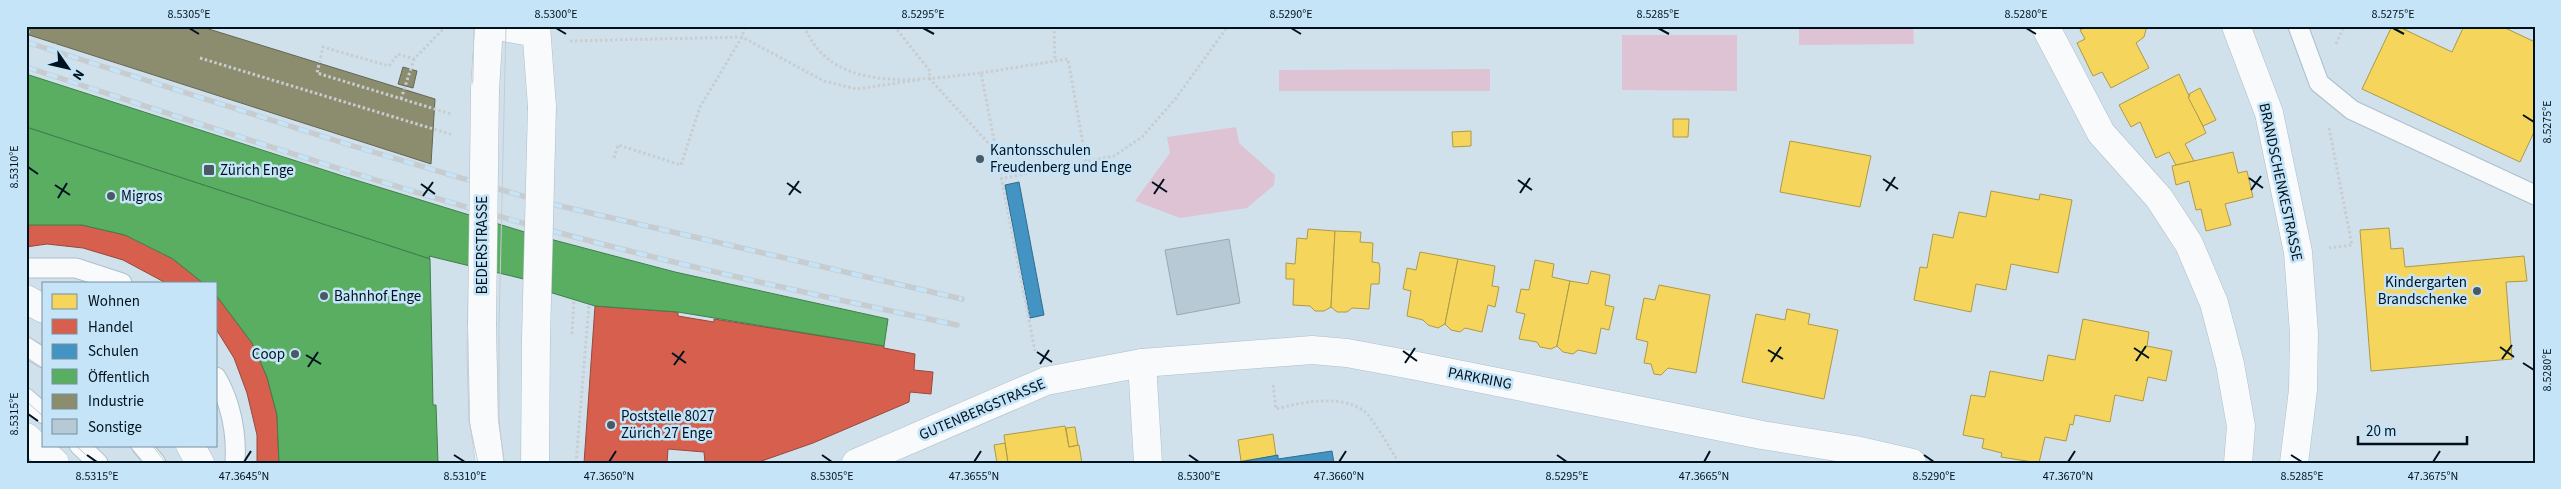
<svg xmlns="http://www.w3.org/2000/svg" width="2561" height="489" font-family="'Source Sans 3',sans-serif">
<rect width="100%" height="100%" fill="#d1e1ec"/>
<g fill="#dec3d4">
<path d="M1799 26H1913L1914 44 1799 45Z"/>
<path d="M1622 35H1737V91L1622 90Z"/>
<path d="M1490 69V91H1279V70Z"/>
<path d="M1236 127 1239 143 1275 175 1274 185 1247 208 1180 218 1135 201 1170 153 1167 137Z"/>
</g>
<g fill="#f6d55c" stroke="#ac9a49">
<path d="M2088 26H2147L2144 37 2136 43 2149 68 2111 88 2102 72 2093 76 2077 43 2085 39 2080 30Z"/>
<path d="M2392 26H2397L2452 52 2464 26H2501L2535 42V130L2520 162 2362 89Z"/>
<path d="M2179 74 2206 133 2185 144 2194 161 2176 165 2169 152 2156 158 2140 122 2131 127 2119 105Z"/>
<path d="M2200 88 2216 120 2203 126 2188 97 2190 96 2189 94Z"/>
<path d="M1673 119H1689L1688 137H1673Z"/>
<path d="M1471 131V146L1453 147 1452 132Z"/>
<path d="M1790 141 1871 156 1860 207 1780 192Z"/>
<path d="M2233 152 2238 173 2247 171 2253 197 2225 204 2231 225 2206 231 2201 209 2196 210 2189 181 2176 185 2172 166Z"/>
<path d="M1991 191 2039 200 2040 194 2072 200 2058 273 2011 264 2006 290 1976 284 1971 312 1914 300 1920 267 1927 268 1933 234 1953 238 1959 212 1986 217Z"/>
<path d="M2389 228 2391 249 2403 248 2405 267 2524 256 2527 281 2506 282 2512 359 2371 371 2360 230Z"/>
<path d="M1308 229 1335 231 1331 307 1324 311H1315L1310 306 1293 305 1294 279H1286V263L1295 264 1297 238 1307 239Z"/>
<path d="M1335 231 1361 232 1360 242 1373 243 1372 262 1379 263 1380 269 1379 284H1371L1369 309 1352 308 1347 312H1337L1331 307Z"/>
<path d="M1420 252 1458 259 1445 324 1438 328 1428 325 1423 320 1407 316 1411 291 1403 289 1407 268 1416 270Z"/>
<path d="M1458 259 1495 266 1492 286 1499 287 1495 307 1488 305 1482 332 1465 328 1460 332 1451 330 1445 324Z"/>
<path d="M1535 260 1554 264 1552 277 1570 281 1557 346 1551 349 1540 347 1537 342 1519 339 1525 314 1516 312 1521 289 1529 290Z"/>
<path d="M1591 271 1610 275 1605 305 1614 307 1609 330 1601 328 1596 354 1578 350 1573 354 1563 352 1557 346 1570 281 1588 284Z"/>
<path d="M1659 285 1710 295 1696 373 1668 368 1661 375 1654 374 1651 364 1644 363 1648 342 1636 339 1644 298 1655 300Z"/>
<path d="M1787 309 1810 314 1808 324 1838 330 1824 399 1742 382 1756 314 1785 320Z"/>
<path d="M2083 319 2149 332 2147 346 2172 351 2166 381 2148 377 2143 401 2115 395 2110 422 2075 415 2073 425 2070 424 2066 441 2045 437 2039 463 2001 457 2002 453 1982 448 1984 439 1963 435 1971 395 1985 397 1990 371 2043 381 2048 355 2075 360Z"/>
<path d="M1065 426 1069 447 1079 445 1082 463H1008L1004 435Z"/>
<path d="M1075 427 1078 445 1069 447 1066 428Z"/>
<path d="M1273 434 1276 456 1241 461 1238 440Z"/>
<path d="M1005 443 1008 463H997L994 445Z"/>
</g>
<g fill="#d6604d" stroke="#96493f">
<path d="M62 223 82 225 125 235 143 242 173 259 203 283H166L123 260 83 248 47 244 26 247V225Z"/>
<path d="M216 295 252 343 267 377 277 415 279 463H257V435L247 393 234 358 216 329Z"/>
<path d="M595 306 678 312V316L714 322V319L884 346V348L915 354 914 370 933 372 931 394 910 392 909 402 813 443 756 463H705L704 452 668 449 667 463H584Z"/>
</g>
<g fill="#4393c3" stroke="#2f6c92">
<path d="M1019 182 1044 315 1030 318 1005 185Z"/>
<path d="M1332 451 1334 463 1240 462 1278 455V459Z"/>
</g>
<g fill="#5aae61" stroke="#3f7f4d">
<path d="M26 74 346 177 531 234 675 272 888 319 884 346 678 312 595 306 536 288V282L429 256 430 259 26 127Z"/>
<path d="M26 127 430 259 433 405H436L438 463H279L277 415 267 377 252 343 216 295V283H203L173 259 125 235 82 225H26Z"/>
</g>
<g fill="#8c8c6e" stroke="#626756">
<path d="M26 26H199L435 99 431 164 26 34Z"/>
<path d="M403 67 417 71 413 88 398 84Z"/>
</g>
<path fill="#b6c9d5" stroke="#98a8b3" d="M1229 239 1240 303 1177 315 1165 250Z"/>
<g fill="none" stroke-linecap="round" stroke-linejoin="round">
<g stroke="#adbfca" stroke-width="21">
<g id="lane">
<path d="M2298 26 2319 83 2352 110 2535 195"/>
<path d="M26 268H76L122 283"/>
<path d="M26 347 44 358"/>
<path d="M216 377C231 402 237 434 235 463"/>
<path d="M26 398 44 414"/>
<path d="M79 445 98 463"/>
<path d="M141 445 156 463"/>
</g>
</g>
<g stroke="#adbfca" stroke-width="29">
<g id="street">
<path d="M2045 26 2101 133 2159 198 2189 244 2214 303 2230 364 2241 426 2238 463"/>
<path d="M1142 363 1148 463"/>
<path d="M856 463 1046 381 1142 363 1312 350 1347 353 1417 366 1762 435 1855 450 1912 463"/>
</g>
</g>
<g stroke="#adbfca" stroke-width="29">
<g id="secondary">
<path d="M498 26 536 33"/>
<path d="M536 26 542 107"/>
<path d="M2236 26 2269 113 2298 252 2304 333 2303 390 2294 463"/>
<path d="M485 90 489 26"/>
<path d="M26 299 44 309"/>
<path d="M482 325 484 421 490 463"/>
<path d="M26 437 55 463"/>
<path d="M190 445 200 463"/>
<path d="M535 463 536 338"/>
</g>
</g>
<g stroke="#c8cdd0" stroke-width="3" stroke-dasharray="2.5 2.5" stroke-linecap="butt">
<path d="M446 26 414 59 398 54 389 66 323 47 317 73 451 114"/>
<path d="M804 26C833 97 922 79 981 73L1035 351"/>
<path d="M894 26 930 71 929 78 990 145 995 162"/>
<path d="M1054 26 1055 61"/>
<path d="M28 33 30 26"/>
<path d="M570 41 742 37 824 81 856 89 919 80"/>
<path d="M2336 44 2344 26"/>
<path d="M200 58 453 135"/>
<path d="M981 73 1068 59 1086 161"/>
<path d="M401 99 414 59"/>
<path d="M2329 128 2352 245 2329 248"/>
<path d="M614 158 618 145 681 165 700 107 742 37 745 26"/>
<path d="M1000 179 1114 156 1142 137 1176 98 1228 26"/>
<path d="M572 334 574 300"/>
<path d="M1273 385 1276 409C1302 402 1340 394 1364 411 1372 417 1392 452 1399 463"/>
<path d="M576 463 589 305"/>
</g>
<use href="#lane" stroke="#f8fafc" stroke-width="19"/>
<use href="#street" stroke="#f8fafc" stroke-width="28"/>
<use href="#secondary" stroke="#f8fafc" stroke-width="28"/>
<g stroke="#c6cccf" stroke-width="1">
<path d="M474 26 467 355 469 421 478 463"/>
<path d="M26 335 44 347"/>
<path d="M26 357 44 369"/>
<path d="M26 401 44 417"/>
<path d="M75 445 95 463"/>
<path d="M129 445 144 463"/>
<path d="M152 445 166 463"/>
<path d="M504 463 499 420V329L506 26"/>
</g>
<g stroke="#c6cccf" stroke-width="5.5">
<g id="rail">
<path d="M26 42 353 146 543 202 962 299"/>
<path d="M26 67C198 123 371 182 545 229 681 266 819 296 957 325"/>
</g>
</g>
<use href="#rail" stroke="#c5e4f8" stroke-width="4" stroke-dasharray="11" stroke-linecap="butt"/>
<g stroke="#adbfca" stroke-width="29" stroke-linecap="butt">
<g id="secondary-bridge">
<path d="M482 325 485 90"/>
<path d="M536 338 542 107"/>
</g>
</g>
<use href="#secondary-bridge" stroke="#f8fafc" stroke-width="28"/>
</g>
<path fill="none" stroke="#00121e" stroke-width="2" d="M189 28 199 34M556 28 566 34M923 28 934 34M1291 28 1301 34M1658 28 1669 34M2026 28 2036 34M2393 28 2404 34M2523 115 2534 122M28 167 38 174M2249 178 2263 188M1883 179 1898 189M1518 180 1532 190M1152 182 1167 192M787 183 801 193M421 184 435 194M55 185 70 195M2251 190 2261 176M1886 191 1895 177M1520 193 1530 178M1154 194 1164 179M789 195 799 181M423 196 433 182M58 198 67 183M2500 347 2514 357M2134 348 2149 358M1768 350 1783 359M1403 351 1417 361M1037 352 1052 362M672 353 686 363M306 355 321 364M2502 359 2512 345M2136 361 2146 346M1771 362 1781 347M1405 363 1415 348M2523 363 2534 370M1040 364 1049 350M674 365 684 351M308 367 318 352M28 414 38 421M87 455 97 462M454 455 465 462M822 455 832 462M1189 455 1199 462M1557 455 1567 462M1924 455 1934 462M2291 455 2302 462M244 462 251 451M609 462 616 451M974 462 981 451M1339 462 1346 451M1704 462 1710 451M2068 462 2075 451M2433 462 2440 451"/>
<g fill="#495a66" stroke="#c5e4f8" stroke-width="2">
<circle cx="980" cy="159" r="5"/>
<rect x="203" y="164" width="12" height="12" rx="2.5"/>
<circle cx="111" cy="196" r="5"/>
<circle cx="2477" cy="291" r="5"/>
<circle cx="324" cy="296" r="5"/>
<circle cx="295" cy="354" r="5"/>
<circle cx="611" cy="425" r="5"/>
</g>
<g text-anchor="middle" stroke-width="5" stroke-linejoin="round" paint-order="stroke">
<g font-size="15" fill="#00121e" stroke="#c5e4f8" text-anchor="start">
<text x="990" y="155">Kantonsschulen<tspan x="990" dy="17">Freudenberg und Enge</tspan></text>
<text x="220" y="175">Zürich Enge</text>
<text x="121" y="201">Migros</text>
<text x="2467" y="287" text-anchor="end">Kindergarten<tspan x="2467" dy="17">Brandschenke</tspan></text>
<text x="334" y="301">Bahnhof Enge</text>
<text x="285" y="359" text-anchor="end">Coop</text>
<text x="621" y="421">Poststelle 8027<tspan x="621" dy="17">Zürich 27 Enge</tspan></text>
</g>
<g font-size="15" fill="#00121e" stroke="#c5e4f8">
<text transform="translate(2281 182) rotate(78)" y="5">BRANDSCHENKESTRASSE</text>
<text transform="translate(482 245) rotate(-90)" y="5">BEDERSTRASSE</text>
<text transform="translate(1480 378) rotate(11)" y="5">PARKRING</text>
<text transform="translate(982 409) rotate(-23)" y="5">GUTENBERGSTRASSE</text>
</g>
</g>
<rect width="2561" height="489" fill="none" stroke="#c5e4f8" stroke-width="55"/>
<rect x="42" y="282" width="175" height="165" fill="#c5e4f8" stroke="#7690a1"/>
<rect x="52" y="294" width="25" height="15" fill="#f6d55c" stroke="#7690a1"/>
<text x="88" y="306" font-size="15" fill="#00121e">Wohnen</text>
<rect x="52" y="319" width="25" height="15" fill="#d6604d" stroke="#7690a1"/>
<text x="88" y="332" font-size="15" fill="#00121e">Handel</text>
<rect x="52" y="344" width="25" height="15" fill="#4393c3" stroke="#7690a1"/>
<text x="88" y="356" font-size="15" fill="#00121e">Schulen</text>
<rect x="52" y="369" width="25" height="15" fill="#5aae61" stroke="#7690a1"/>
<text x="88" y="382" font-size="15" fill="#00121e">Öffentlich</text>
<rect x="52" y="394" width="25" height="15" fill="#8c8c6e" stroke="#7690a1"/>
<text x="88" y="406" font-size="15" fill="#00121e">Industrie</text>
<rect x="52" y="419" width="25" height="15" fill="#b6c9d5" stroke="#7690a1"/>
<text x="88" y="432" font-size="15" fill="#00121e">Sonstige</text>
<g transform="translate(68 68) rotate(124)" stroke="#c5e4f8" stroke-width="4" paint-order="stroke">
<path d="M0-4L9 19L0 12L-9 19Z" fill="#00121e"/>
<text y="-8" font-size="14" font-weight="bold" text-anchor="middle" fill="#00121e">N</text>
</g>
<path d="M2358 436v8h109v-8" fill="none" stroke="#00121e" stroke-width="2.5"/>
<text x="2366" y="436" font-size="15" fill="#00121e" stroke="#c5e4f8" stroke-width="4" paint-order="stroke">20 m</text>
<rect x="28" y="28" width="2506" height="434" fill="none" stroke="#00121e" stroke-width="2"/>
<g font-size="12" text-anchor="middle" fill="#00121e">
<text x="189" y="18">8.5305°E</text>
<text x="556" y="18">8.5300°E</text>
<text x="923" y="18">8.5295°E</text>
<text x="1291" y="18">8.5290°E</text>
<text x="1658" y="18">8.5285°E</text>
<text x="2026" y="18">8.5280°E</text>
<text x="2393" y="18">8.5275°E</text>
<text transform="translate(2547 122) rotate(-90)" y="4">8.5275°E</text>
<text transform="translate(14 167) rotate(-90)" y="4">8.5310°E</text>
<text transform="translate(2547 370) rotate(-90)" y="4">8.5280°E</text>
<text transform="translate(14 414) rotate(-90)" y="4">8.5315°E</text>
<text x="97" y="480">8.5315°E</text>
<text x="244" y="480">47.3645°N</text>
<text x="465" y="480">8.5310°E</text>
<text x="609" y="480">47.3650°N</text>
<text x="832" y="480">8.5305°E</text>
<text x="974" y="480">47.3655°N</text>
<text x="1199" y="480">8.5300°E</text>
<text x="1339" y="480">47.3660°N</text>
<text x="1567" y="480">8.5295°E</text>
<text x="1704" y="480">47.3665°N</text>
<text x="1934" y="480">8.5290°E</text>
<text x="2068" y="480">47.3670°N</text>
<text x="2302" y="480">8.5285°E</text>
<text x="2433" y="480">47.3675°N</text>
</g>
</svg>
